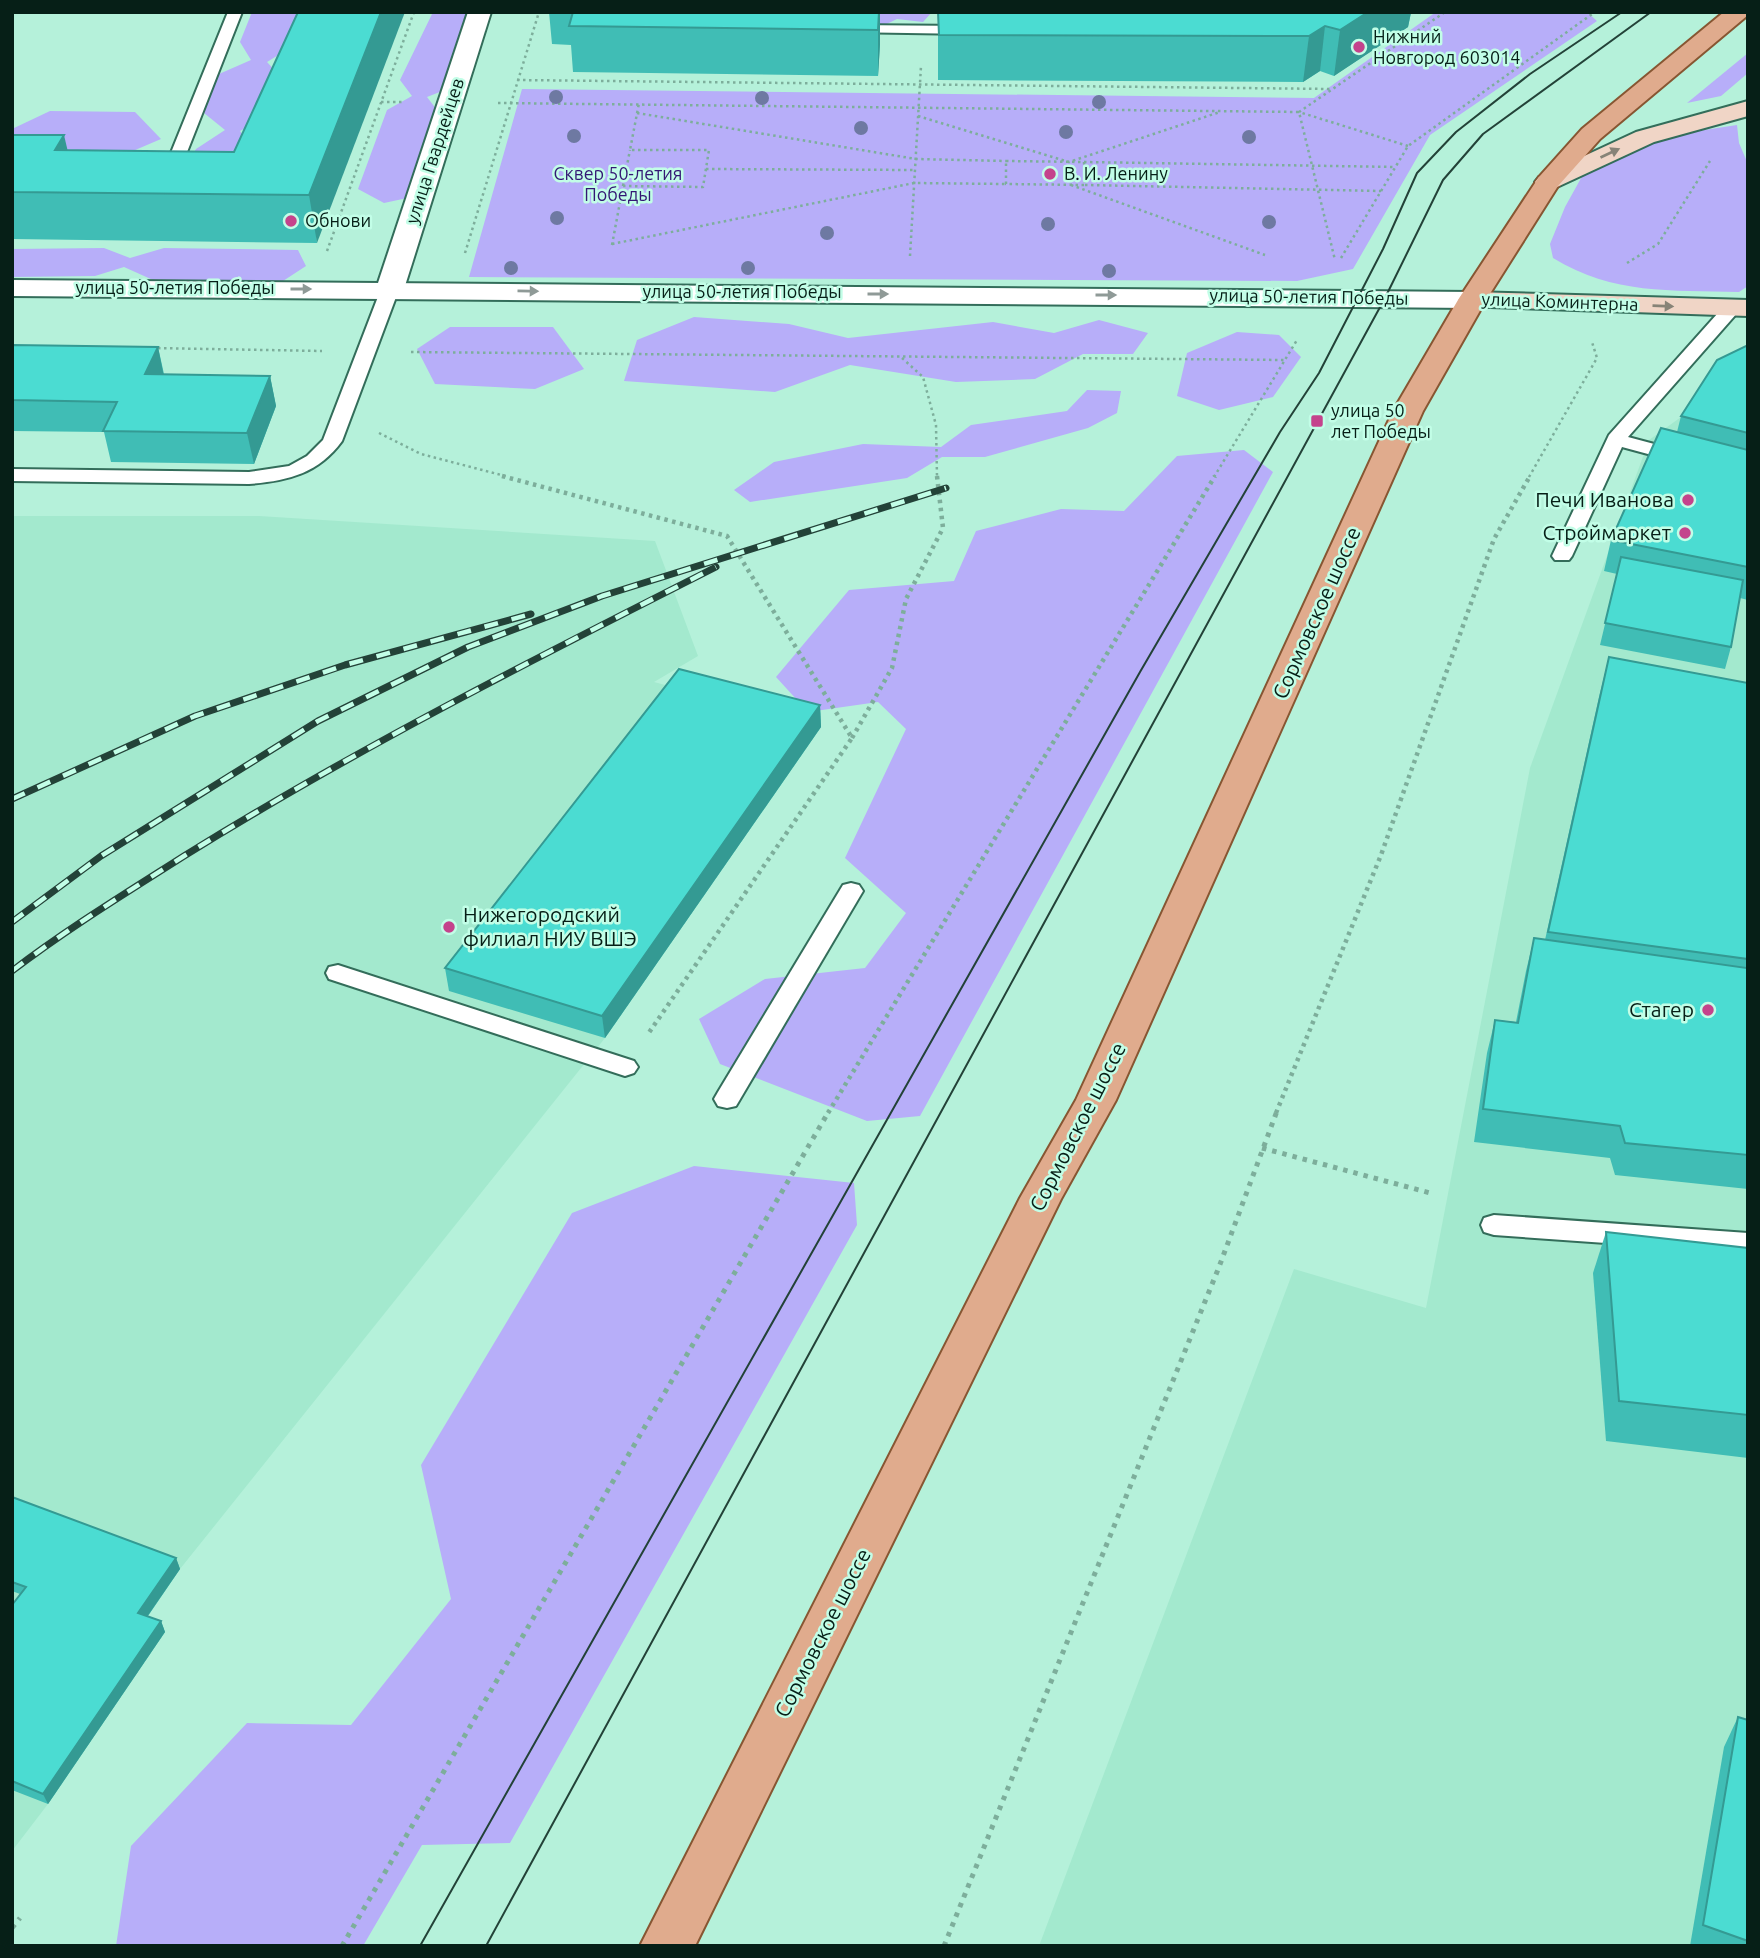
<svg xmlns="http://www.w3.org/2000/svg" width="1760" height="1958" font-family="Ubuntu,sans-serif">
<rect width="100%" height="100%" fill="#b5f1da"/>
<g fill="#a3e9ce">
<path d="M1748 369V1946H1039L1294 1269 1426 1308 1530 768 1649 440Z"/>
<path d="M12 516H259L655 541 698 656 654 682 821 727 605 1038 180 1569 143 1623 165 1632 48 1804 12 1851Z"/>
</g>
<g fill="#b7aef9">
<path d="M252 12H311L298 43 267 62 279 75 264 118 240 131 251 146 177 181 196 149 225 130 204 113 219 74 251 60 240 42Z"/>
<path d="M433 12H472L450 88 427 97 440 114 412 197 384 203 358 189 387 110 412 96 400 80Z"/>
<path d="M765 12H932L923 22 897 19 864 35Z"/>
<path d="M1436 12H1587L1597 21 1430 135 1353 269 1297 281 469 277 522 89 1314 98Z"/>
<path d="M1748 53V73L1721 96 1687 103Z"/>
<path d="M50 111 135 112 161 139 86 171 12 169V129Z"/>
<path d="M1737 125 1739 143 1748 164V286L1739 292C1670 290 1614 295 1553 258L1550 244 1565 207 1585 171 1665 136Z"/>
<path d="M104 248 130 258 164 248 298 250 306 266 283 281 153 280 124 267 95 276 12 277V249Z"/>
<path d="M694 317 789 324 848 338 993 322 1054 333 1099 320 1148 333 1133 354H1083L1035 379 956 382 850 365 775 392 624 381 637 340Z"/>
<path d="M450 327H553L584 369 535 389 435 384 417 349Z"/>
<path d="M1237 332 1279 335 1301 357 1273 397 1219 410 1177 396 1187 353Z"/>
<path d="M1087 390 1121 391 1117 413 1088 428 985 457H942L907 478 750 502 734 490 774 462 863 444 941 447 971 425 1067 411Z"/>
<path d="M1244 450 1273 472 920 1116 867 1121 720 1064 699 1019 765 979 865 968 906 913 845 858 906 729 878 702 808 712 776 677 849 590 954 581 976 531 1061 509 1124 511 1177 456Z"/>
<path d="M694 1166 854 1183 857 1225 510 1843 422 1845 363 1946H116L131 1846 247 1723 351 1725 451 1599 421 1465 572 1213Z"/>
</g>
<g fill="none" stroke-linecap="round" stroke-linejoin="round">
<g stroke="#336d5a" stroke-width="4">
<g id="service">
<path d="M228 12H242L178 175 170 180 158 178 156 175 164 170Z"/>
<path d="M849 25 970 26 977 30 970 34 844 32 842 29Z"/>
<path d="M390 284 399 289 342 441C318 474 287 481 249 484L12 481V469L249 472 289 466 307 456 323 440 381 289Z"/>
<path d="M1732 303 1741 308 1738 312 1628 437 1748 469V481L1622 447 1572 556 1569 560H1555L1552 556 1609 435 1726 304Z"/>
<path d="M851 883 859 885 863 891 736 1106 727 1108 718 1106 714 1099 718 1092 843 885Z"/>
<path d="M338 965 634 1061 638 1067 634 1073 625 1076 329 979 326 973 329 967Z"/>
<path d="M1494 1215 1748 1233V1253L1494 1235 1484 1232 1481 1225 1484 1218Z"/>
</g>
</g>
<g stroke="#336d5a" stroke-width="4">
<path id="minor" d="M468 12H491L404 289 400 295 390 297 380 295 376 289Z"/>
</g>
<g stroke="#336d5a" stroke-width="4">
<path id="tertiary" d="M12 280 1472 292 1482 294 1486 300 1482 306 1472 308 12 296Z"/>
</g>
<g stroke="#336d5a" stroke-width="4">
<g id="secondary">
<path d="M1748 101V116L1654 142 1557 187 1548 190 1539 187 1535 182 1539 177 1636 132Z"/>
<path d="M1472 292 1748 300V316L1462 306 1458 300 1462 294Z"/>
</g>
</g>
<g stroke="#875632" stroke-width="4">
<path id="primary" d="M1724 12H1748V15L1600 139 1558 186 1486 300 1423 411 1116 1100 1061 1199 695 1946H640L1020 1198 1076 1100 1393 411 1458 300 1539 177 1582 129Z"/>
</g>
<g stroke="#7dae9b" stroke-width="2.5" stroke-dasharray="2.5 3.5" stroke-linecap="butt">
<path d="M517 80 1331 89"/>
<path d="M381 102H405"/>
<path d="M498 103 1299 112 1335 260"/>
<path d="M637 113 916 159 1006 161"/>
<path d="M918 116 1069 162 1220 112"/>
<path d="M1408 146 1299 112 1445 12"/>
<path d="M1006 161 1084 162 1085 185 1006 184Z"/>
<path d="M1084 162 1396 167"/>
<path d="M706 169 915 170"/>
<path d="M1071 185 1265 255"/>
<path d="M1085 185 1381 191"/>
<path d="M623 186 630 150"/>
<path d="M612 244 914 183 1006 184"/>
<path d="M612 245 623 186 703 187 709 150H630L639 103"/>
<path d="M327 251 414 12"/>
<path d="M465 253 539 12"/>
<path d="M910 256 921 66"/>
<path d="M1341 258 1408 146 1595 12"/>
<path d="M1627 263 1658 244 1710 161"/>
<path d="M152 348 322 351"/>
<path d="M411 352 1285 360"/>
<path d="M902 358 923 377 936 425 937 477"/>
<path d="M379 433 421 454 509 477"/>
<path d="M1214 477 1297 340"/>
<path d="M1529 477 1597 358 1592 342"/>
</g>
<g stroke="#7dae9b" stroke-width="4.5" stroke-dasharray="3.5 4.5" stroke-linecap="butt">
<path d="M502 476 727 536 852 738 648 1034"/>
<path d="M852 738 892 668 906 599 943 528 937 476"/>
<path d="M828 1113 1215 476"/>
<path d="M1276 1113 1381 855 1494 539 1530 476"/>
</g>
<g stroke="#7dae9b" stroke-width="5" stroke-dasharray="4.5 6" stroke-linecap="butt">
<path d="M1262 1148 1434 1194"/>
<path d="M12 1928 20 1918"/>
<path d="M342 1946 829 1111"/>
<path d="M944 1946 1219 1267 1277 1111"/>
</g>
<use href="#service" fill="#fff" fill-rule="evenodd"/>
<use href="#minor" fill="#fff" fill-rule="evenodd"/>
<use href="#tertiary" fill="#fff" fill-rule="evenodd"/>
<use href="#secondary" fill="#f0d5c6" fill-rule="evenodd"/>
<use href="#primary" fill="#e0ab8d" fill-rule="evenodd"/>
<g stroke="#234238" stroke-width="2">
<path d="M420 1946 1140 672 1280 432 1319 373 1383 249 1417 173 1456 132 1530 74 1622 12"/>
<path d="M486 1946 1385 298 1443 180 1483 134 1651 12"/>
</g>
<g stroke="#234238" stroke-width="7">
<g id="rail">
<path d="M12 799 195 716 345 665 531 614"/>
<path d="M12 922 101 856 318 721 468 647 602 596 946 488"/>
<path d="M12 971C67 929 126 893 184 856 356 749 536 658 716 567"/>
</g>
</g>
<use href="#rail" stroke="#c2fee7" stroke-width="4.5" stroke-dasharray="14" stroke-linecap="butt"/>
</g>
<g fill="#6e79a2">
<circle cx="556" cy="97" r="7"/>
<circle cx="762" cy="98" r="7"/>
<circle cx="1099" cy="102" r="7"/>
<circle cx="861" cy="128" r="7"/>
<circle cx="1066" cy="132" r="7"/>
<circle cx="574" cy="136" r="7"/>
<circle cx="1249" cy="137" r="7"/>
<circle cx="557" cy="218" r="7"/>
<circle cx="1269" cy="222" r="7"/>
<circle cx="1048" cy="224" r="7"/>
<circle cx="827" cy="233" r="7"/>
<circle cx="511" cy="268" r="7"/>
<circle cx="748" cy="268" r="7"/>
<circle cx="1109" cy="271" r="7"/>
</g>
<g fill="#40bdb5">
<path d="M298 12 317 243 12 239V135L67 150 234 152Z"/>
<path d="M549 12H880V44L878 76 573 72 571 45 552 44Z"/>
<path d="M938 12 1411 13 1408 27 1344 69 1334 76 1320 71 1303 82 938 80Z"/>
<path d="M12 345 158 347 164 374 270 376 276 406 254 464 111 462 104 432 12 431Z"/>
<path d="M1748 345V600L1740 598 1731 647 1725 669 1600 645 1617 574 1604 571 1611 540 1677 432 1681 416Z"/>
<path d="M1609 657 1748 683V1189L1615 1175 1610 1158 1474 1142 1487 1053 1495 1020 1516 1022 1526 971 1534 938 1545 940 1599 697Z"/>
<path d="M820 705 821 727 605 1038 449 991 445 968Z"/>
<path d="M1606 1232 1748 1248V1458L1606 1441 1593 1273Z"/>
<path d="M12 1497 176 1558 180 1569 148 1616 161 1621 165 1632 48 1804 12 1790V1605L20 1594 12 1591Z"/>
<path d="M1748 1543V1573L1746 1547Z"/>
<path d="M1738 1717 1748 1720V1946H1690L1724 1747Z"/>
</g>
<g fill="#349a93">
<path d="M381 12H405L317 243 309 195Z"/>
<path d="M879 12H880V44L878 76V30Z"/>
<path d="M1368 12H1411L1408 27 1334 76 1340 30Z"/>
<path d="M1325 26 1320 71 1303 82 1309 36Z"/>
<path d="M64 135 75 182 55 150Z"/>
<path d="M158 347 164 377 145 374Z"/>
<path d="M270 376 276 406 254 464 247 433Z"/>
<path d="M820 705 821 727 605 1038 602 1016Z"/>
<path d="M176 1558 180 1569 142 1624 138 1613Z"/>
<path d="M161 1621 165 1632 48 1804 43 1794Z"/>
</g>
<g fill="#4bdcd2" stroke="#349a93" stroke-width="2">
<path d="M298 12H381L309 195 12 192V135H64L55 150 234 152Z"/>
<path d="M573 12H879L878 30 569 26Z"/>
<path d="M938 12H1368L1340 30 1325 26 1309 36 939 35Z"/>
<path d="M12 345 158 347 145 374 270 376 247 433 103 431 117 402 12 400Z"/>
<path d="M1748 345V433L1681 416 1717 360Z"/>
<path d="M1661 428 1748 450V567L1611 540Z"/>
<path d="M1621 557 1743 580 1731 647 1605 623Z"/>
<path d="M1609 657 1748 683V959L1548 932Z"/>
<path d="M679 669 820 705 602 1016 445 968Z"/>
<path d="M1534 938 1747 968 1748 1155 1625 1143 1620 1126 1483 1109 1495 1020 1518 1023Z"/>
<path d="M1606 1232 1748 1248V1415L1619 1401Z"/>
<path d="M12 1497 176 1558 138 1613 161 1621 43 1794 12 1781V1605L26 1587 12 1582Z"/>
<path d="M1738 1717 1748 1720V1941L1703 1925Z"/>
</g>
<defs><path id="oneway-solid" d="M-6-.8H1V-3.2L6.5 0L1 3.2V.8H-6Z" transform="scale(1.75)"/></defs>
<g fill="#878377">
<use href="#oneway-solid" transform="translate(1610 153) rotate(-25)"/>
<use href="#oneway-solid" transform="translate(1663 306) rotate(2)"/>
</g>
<g fill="#8f9a97">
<use href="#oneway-solid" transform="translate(301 289)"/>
<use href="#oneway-solid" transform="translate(528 291) rotate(1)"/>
<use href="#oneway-solid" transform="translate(878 294)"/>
<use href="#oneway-solid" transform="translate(1106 295)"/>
</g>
<g fill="#c4438c" stroke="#c2fee7" stroke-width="2.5">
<circle cx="1359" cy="47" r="7"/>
<circle cx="1050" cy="174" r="7"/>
<circle cx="291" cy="221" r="7"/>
<rect x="1310" y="414" width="14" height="14" rx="3.5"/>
<circle cx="1688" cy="500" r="7"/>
<circle cx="1685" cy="533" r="7"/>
<circle cx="449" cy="927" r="7"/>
<circle cx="1708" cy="1010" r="7"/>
</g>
<g text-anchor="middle" stroke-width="5" stroke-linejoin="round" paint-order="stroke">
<g font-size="18" fill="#061f17" stroke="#c2fee7" text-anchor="start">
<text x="1373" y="43">Нижний<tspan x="1373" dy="21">Новгород 603014</tspan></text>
<text x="1064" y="180">В. И. Ленину</text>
<text x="305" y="227">Обнови</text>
<text x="1331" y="417">улица 50<tspan x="1331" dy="21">лет Победы</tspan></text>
</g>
<g font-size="18" fill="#061f17" stroke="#c2fee7">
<text transform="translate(435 151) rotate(-72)" y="6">улица Гвардейцев</text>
<text x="175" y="294">улица 50-летия Победы</text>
<text x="742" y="298">улица 50-летия Победы</text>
<text transform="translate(1309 297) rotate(1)" y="6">улица 50-летия Победы</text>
<text transform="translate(1560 302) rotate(2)" y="6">улица Коминтерна</text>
</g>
<g font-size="18" fill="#331774" stroke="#c2fee7">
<text x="618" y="180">Сквер 50-летия<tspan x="618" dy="21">Победы</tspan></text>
</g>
<g font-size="21" fill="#061f17" stroke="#c2fee7" text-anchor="end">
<text x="1674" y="507">Печи Иванова</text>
<text x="1671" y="540">Строймаркет</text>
<text x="463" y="922" text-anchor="start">Нижегородский<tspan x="463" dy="24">филиал НИУ ВШЭ</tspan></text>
<text x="1694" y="1017">Стагер</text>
</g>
<g font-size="21" fill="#061f17" stroke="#c2fee7">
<text transform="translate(1317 613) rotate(-66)" y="7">Сормовское шоссе</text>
<text transform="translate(1078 1127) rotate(-63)" y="7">Сормовское шоссе</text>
<text transform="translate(823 1633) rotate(-63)" y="7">Сормовское шоссе</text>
</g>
</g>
<rect width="1760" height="1958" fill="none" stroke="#061f17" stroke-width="28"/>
</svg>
